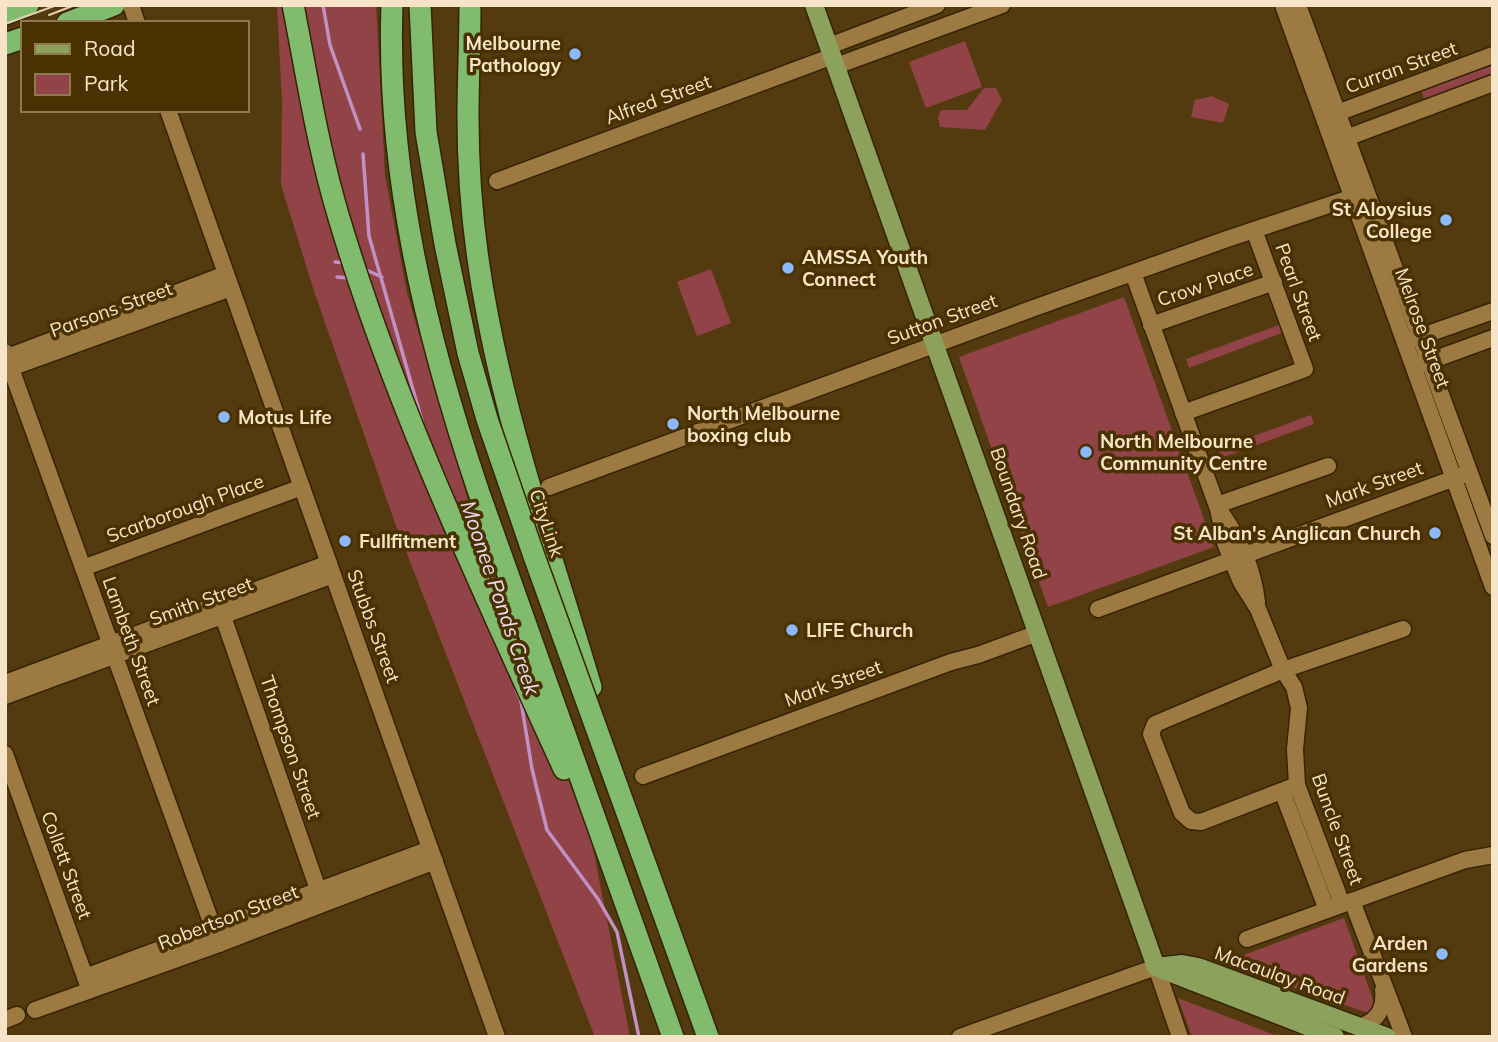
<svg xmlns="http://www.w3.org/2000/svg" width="1498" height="1042" font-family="Mulish,sans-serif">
<rect width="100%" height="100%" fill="#543b0f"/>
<g fill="#914348">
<path d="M277 5H376L385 175 407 293 479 537 592 843 630 1037H595L395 523 315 294 281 185 282 102Z"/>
<path d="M965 41 982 87 926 108 909 62Z"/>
<path d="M1493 63V77L1425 102 1421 90Z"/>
<path d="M984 88H996L1002 100 985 130 940 127 938 118 941 110H967Z"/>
<path d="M1212 96 1229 104 1223 123 1191 117 1195 100Z"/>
<path d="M711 269 731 323 697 336 677 282Z"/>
<path d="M1124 297 1214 547 1048 607 959 357Z"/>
<path d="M1279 325 1282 333 1189 368 1186 359Z"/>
<path d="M1311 415 1314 424 1221 458 1218 449Z"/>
<path d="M1344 918 1376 1008 1374 1015 1222 963Z"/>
<path d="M1178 998 1280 1037H1192Z"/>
</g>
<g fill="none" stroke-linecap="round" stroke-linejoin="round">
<g stroke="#c290c2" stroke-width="3.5">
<path d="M323 5 330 45 360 129"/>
<path d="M363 154 369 236 422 421"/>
<path d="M335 262 346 263"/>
<path d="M364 269 382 277"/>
<path d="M337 277 349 278"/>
<path d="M516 689 521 701 532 769 547 830 598 899 617 932 639 1037"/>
</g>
<g stroke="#352305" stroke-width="19">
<g id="minor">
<path d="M131 5 137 23"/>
<path d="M1283 5 1493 587"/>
<path d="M1298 5 1493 536"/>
<path d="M829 46 937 5"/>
<path d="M836 66 1002 5"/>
<path d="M168 110 497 1037"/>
<path d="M1329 116 1493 55"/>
<path d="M1338 141 1493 83"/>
<path d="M497 181 833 56"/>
<path d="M1133 273 1218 509 1225 543 1241 582 1258 609 1283 670 1294 687 1299 708 1295 749 1297 785 1342 904"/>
<path d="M1151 325 1274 282"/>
<path d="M1411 340 1493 311"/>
<path d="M5 352 219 944"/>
<path d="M5 358 226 274"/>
<path d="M1419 365 1493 338"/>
<path d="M5 370 231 288"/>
<path d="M1183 413 1305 369 1254 230"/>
<path d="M549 487 1034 308 1227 239 1353 197"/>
<path d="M1217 505 1328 466"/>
<path d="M1222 514C1241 542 1253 568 1257 602"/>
<path d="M83 568 302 487"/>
<path d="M219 605 321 898"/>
<path d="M1098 609 1463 475"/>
<path d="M5 683 329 563"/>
<path d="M5 696 333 575"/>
<path d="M5 754 89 988"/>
<path d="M643 776 951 662 978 655 1038 633"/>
<path d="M1297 785 1201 822 1191 821 1182 813 1151 734 1155 724 1283 670 1403 629"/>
<path d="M1282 791 1327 910"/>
<path d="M1352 901 1404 1037"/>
<path d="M1247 939 1465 860 1493 855"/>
<path d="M85 977 430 849"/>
<path d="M35 1010 219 944 435 861"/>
<path d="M5 1020 17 1015"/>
<path d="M1360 1027C1378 1020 1385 1009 1383 990"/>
<path d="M960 1037 1156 967 1180 1037"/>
</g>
</g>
<g stroke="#352305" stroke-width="21">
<g id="major">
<path d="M814 5 1156 967"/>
<path d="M1156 967 1182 964 1198 967 1387 1037"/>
<path d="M1156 967 1335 1037"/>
</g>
</g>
<g stroke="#352305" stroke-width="24">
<g id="highway">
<path d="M293 5C307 76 318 149 339 218 396 409 482 588 564 769"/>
<path d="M392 5C386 172 426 336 479 493L673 1037"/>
<path d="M470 5C470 42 468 80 468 117 468 184 475 253 488 318 512 444 555 565 591 687"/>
<path d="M5 14 28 5"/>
<path d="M67 23 114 5"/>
<path d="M5 44 23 38"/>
</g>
</g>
<use href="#minor" stroke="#9d7a42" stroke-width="16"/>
<use href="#major" stroke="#8ca15c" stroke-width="18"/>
<use href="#highway" stroke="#81bb6d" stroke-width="21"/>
<g stroke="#e3cfb1" stroke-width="2">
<path d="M49 15 75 5"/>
<path d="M5 24 57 5"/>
</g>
<g stroke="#352305" stroke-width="24" stroke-linecap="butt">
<path id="highway-bridge" d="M420 5 426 132 445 244 468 353 487 419 534 556 708 1037"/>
</g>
<use href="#highway-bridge" stroke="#81bb6d" stroke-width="21"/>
</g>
<g fill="#8cb9fc" stroke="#493101" stroke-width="2.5">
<circle cx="575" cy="54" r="7"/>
<circle cx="1446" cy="220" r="7"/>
<circle cx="788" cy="268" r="7"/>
<circle cx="224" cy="417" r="7"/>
<circle cx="673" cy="424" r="7"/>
<circle cx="1086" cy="452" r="7"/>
<circle cx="1435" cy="533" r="7"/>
<circle cx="345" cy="541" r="7"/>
<circle cx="792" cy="630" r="7"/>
<circle cx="1442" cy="954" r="7"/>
</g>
<g text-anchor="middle" stroke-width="7" stroke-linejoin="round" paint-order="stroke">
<g font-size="19" font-weight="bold" fill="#f7e4c8" stroke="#493101" text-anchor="start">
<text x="561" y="50" text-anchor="end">Melbourne<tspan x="561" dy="22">Pathology</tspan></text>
<text x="1432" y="216" text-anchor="end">St Aloysius<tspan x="1432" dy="22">College</tspan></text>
<text x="802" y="264">AMSSA Youth<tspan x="802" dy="22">Connect</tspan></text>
<text x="687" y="420">North Melbourne<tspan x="687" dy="22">boxing club</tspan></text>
<text x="238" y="424">Motus Life</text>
<text x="1100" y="448">North Melbourne<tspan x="1100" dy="22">Community Centre</tspan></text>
<text x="1421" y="540" text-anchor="end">St Alban's Anglican Church</text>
<text x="359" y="548">Fullfitment</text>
<text x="806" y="637">LIFE Church</text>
<text x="1428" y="950" text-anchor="end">Arden<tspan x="1428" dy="22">Gardens</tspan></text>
</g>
<g font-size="19" fill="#f7e4c8" stroke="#493101">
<text transform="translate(1401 67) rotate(-20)" y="7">Curran Street</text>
<text transform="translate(658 99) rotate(-20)" y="7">Alfred Street</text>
<text transform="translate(1205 284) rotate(-19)" y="7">Crow Place</text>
<text transform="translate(1299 292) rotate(70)" y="7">Pearl Street</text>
<text transform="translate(111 309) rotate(-20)" y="7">Parsons Street</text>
<text transform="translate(942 319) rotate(-20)" y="7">Sutton Street</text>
<text transform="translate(1423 328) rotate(70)" y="7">Melrose Street</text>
<text transform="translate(1374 484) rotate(-20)" y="7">Mark Street</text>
<text transform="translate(185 508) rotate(-20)" y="7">Scarborough Place</text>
<text transform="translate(1019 513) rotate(71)" y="7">Boundary Road</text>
<text transform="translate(547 523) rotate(71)" y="7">CityLink</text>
<text transform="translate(201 601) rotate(-20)" y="7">Smith Street</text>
<text transform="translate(374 626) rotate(70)" y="7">Stubbs Street</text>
<text transform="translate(132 641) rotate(70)" y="7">Lambeth Street</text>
<text transform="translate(833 683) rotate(-20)" y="7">Mark Street</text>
<text transform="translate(291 747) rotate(71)" y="7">Thompson Street</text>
<text transform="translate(1338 829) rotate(70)" y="7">Buncle Street</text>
<text transform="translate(67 865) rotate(70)" y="7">Collett Street</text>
<text transform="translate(228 917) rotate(-21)" y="7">Robertson Street</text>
<text transform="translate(1280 975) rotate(20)" y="7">Macaulay Road</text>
</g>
<g font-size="21" font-style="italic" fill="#edddf3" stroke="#493101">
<text transform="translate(500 598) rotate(71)" y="7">Moonee Ponds Creek</text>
</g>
</g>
<rect width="1498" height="1042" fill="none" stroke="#f7e4c8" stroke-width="14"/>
<rect x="21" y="21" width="228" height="91" fill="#493101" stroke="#8f7951" stroke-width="2"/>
<rect x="35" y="44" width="35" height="10" fill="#8ca15c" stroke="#8f7951" stroke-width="2"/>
<text x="84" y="56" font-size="21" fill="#f7e4c8">Road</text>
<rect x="35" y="74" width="35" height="21" fill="#914348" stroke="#8f7951" stroke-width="2"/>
<text x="84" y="91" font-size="21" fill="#f7e4c8">Park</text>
</svg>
